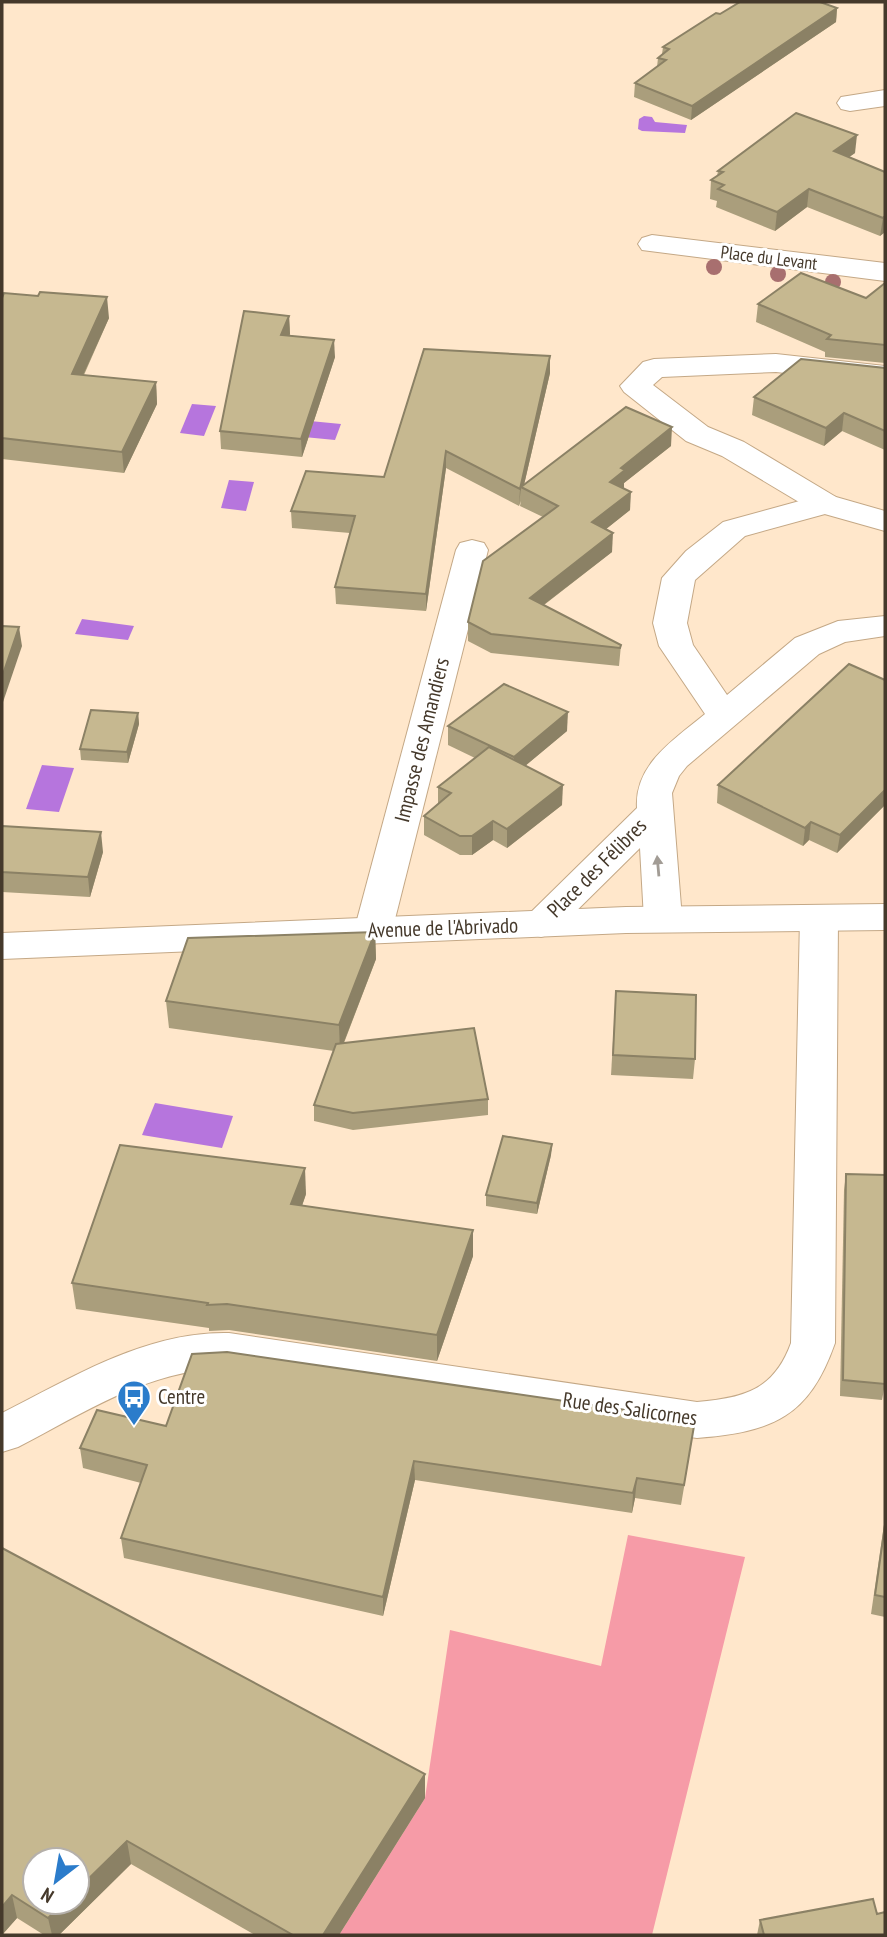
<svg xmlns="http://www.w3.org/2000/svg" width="887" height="1937" font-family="'PT Sans Narrow',sans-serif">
<rect width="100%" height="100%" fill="#ffe7cb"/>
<path fill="#f69ba7" d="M628 1535 745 1557 652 1935H339L425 1798 450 1630 601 1666Z"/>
<g fill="#b675dd">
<path d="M644 116 652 117 655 122 687 125 685 133 642 131 638 129 639 119Z"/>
<path d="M192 404 216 406 204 436 180 433Z"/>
<path d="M279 418 341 424 335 440 273 434Z"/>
<path d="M229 480 254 482 246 511 221 508Z"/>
<path d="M82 619 134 626 128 640 75 634Z"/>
<path d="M42 765 74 768 59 812 26 809Z"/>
<path d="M155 1103 233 1116 222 1148 142 1135Z"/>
</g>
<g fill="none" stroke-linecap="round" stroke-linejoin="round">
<g stroke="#c4a886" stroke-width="2">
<path id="pedestrian" d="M776 354 885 366V384L776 372 662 377 653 385 708 427 744 442 836 497 885 511V531L814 511 722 456 686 441 624 392 620 386 643 362 654 359Z"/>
</g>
<g stroke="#c4a886" stroke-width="2">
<g id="minor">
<path d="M885 90V106L850 111 841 109 837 103 841 97Z"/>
<path d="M652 235 885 263V281L642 250 638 244 642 238Z"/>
<path d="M825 494 836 497 841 504 836 511 745 536 695 580 687 623 693 645 727 695 795 638 838 621 885 616V636L845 642 819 654 687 766 679 776 672 793 682 919 676 928 663 932 650 928 644 919 640 848 554 933 541 937 528 933 522 924 528 915 637 808C634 764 675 739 705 714L659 646 653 623 662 578 686 551 723 522Z"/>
<path d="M472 540 484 543 488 550 392 931 386 940 373 944 360 940 354 931 456 550 460 543Z"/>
<path d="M819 905 832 909 838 918 835 1343C809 1417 773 1432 697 1438L229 1369C152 1367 84 1413 18 1447L2 1452V1413C73 1377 147 1331 229 1333L697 1402C744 1398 774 1390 791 1343L800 918 806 909Z"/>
</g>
</g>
<g stroke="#c4a886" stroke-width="2">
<path id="tertiary" d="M885 904V930L626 933 2 959V933L626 907Z"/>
</g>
<use href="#pedestrian" fill="#fff" fill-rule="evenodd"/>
<use href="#minor" fill="#fff" fill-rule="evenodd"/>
<use href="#tertiary" fill="#fff" fill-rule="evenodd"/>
</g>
<g fill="#a86f6f">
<circle cx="714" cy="267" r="8"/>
<circle cx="778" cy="274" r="8"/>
<circle cx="833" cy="282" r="8"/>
</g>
<g fill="#aa9e7c">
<path d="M837 8 836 22 691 120 634 97 635 83 657 67 658 58 662 54 663 47 720 14Z"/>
<path d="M855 153 849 157 885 172V232L880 236 807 207 775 231 716 207 717 201 710 199 711 180 717 176 718 171Z"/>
<path d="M885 283V363L825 357V352L756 322 758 304 866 298Z"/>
<path d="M2 298 109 318 84 375 156 382 157 404 124 473 2 459Z"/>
<path d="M289 316 290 334 289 336 335 357 302 457 221 449 220 431Z"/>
<path d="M550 356V373L524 485 671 446 624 483V488L630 510 606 529 612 552 544 605 621 645 619 666 491 653 468 641V622L543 517 520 506 521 501 519 506 446 468 426 611 336 604 335 587 350 533 292 528 291 511 384 477Z"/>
<path d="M885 368V450L842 431 824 446 752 415 754 397Z"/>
<path d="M885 680V805L837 853 809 840 803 846 717 803 718 785Z"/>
<path d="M138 713 139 724 128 763 81 760 80 749Z"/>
<path d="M448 726 567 731 525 766 562 805 507 848 493 840 472 855H460L424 835V816L438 804V787L475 758 448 745Z"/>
<path d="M2 826 103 852 90 897 2 892Z"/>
<path d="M375 932 376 959 344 1043 488 1099V1115L353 1130 314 1121V1105L334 1051 169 1028 166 1001Z"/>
<path d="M616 991 695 1059 693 1079 611 1075Z"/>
<path d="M552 1144 551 1155 537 1214 486 1206V1195Z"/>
<path d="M846 1174 885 1384 882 1400 840 1396 844 1190Z"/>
<path d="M306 1194 302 1206 473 1256 437 1361 229 1330 209 1331V1328L76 1309 72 1283Z"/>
<path d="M695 1420 692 1440 681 1505 635 1498 632 1513 415 1480 383 1616 124 1558 121 1538 141 1483 83 1468 80 1448 166 1426Z"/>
<path d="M885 1518V1617L871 1614Z"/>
<path d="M2 1548 425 1774V1798L339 1935H255L131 1864 59 1935H44L17 1918 2 1935Z"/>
<path d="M760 1920 764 1935H757Z"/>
</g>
<g fill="#8b8165">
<path d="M837 8 836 22 691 120 692 106Z"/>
<path d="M857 135 855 153 832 169 834 151Z"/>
<path d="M809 189 807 207 775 231 777 212Z"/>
<path d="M885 216V232L880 236 883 218Z"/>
<path d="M107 297 109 318 74 395 72 374Z"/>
<path d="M289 316 290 334 282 353 281 335Z"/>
<path d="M334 340 335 357 302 457 301 439Z"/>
<path d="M550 356V373L523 489 521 487 519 506 520 489Z"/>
<path d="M156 382 157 404 124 473 122 452Z"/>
<path d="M844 413 842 431 824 446 826 428Z"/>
<path d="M672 427 671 446 624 483V489L610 482 621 468Z"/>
<path d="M446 451V468L426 611V594Z"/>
<path d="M631 492 630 510 591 541 592 522Z"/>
<path d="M613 533 612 552 529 616 530 598Z"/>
<path d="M19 627 22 646 2 705V677Z"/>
<path d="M568 712 567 731 513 776 514 757Z"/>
<path d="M138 713 139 724 128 763 127 752Z"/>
<path d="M563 785 562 805 507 848V829Z"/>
<path d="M885 790V805L837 853 840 835Z"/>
<path d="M493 821V840L472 855V836Z"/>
<path d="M811 822 809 840 803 846 805 828Z"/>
<path d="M101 832 103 852 90 897 88 877Z"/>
<path d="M375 932 376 959 340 1052 339 1025Z"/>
<path d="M552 1144 551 1155 537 1214V1203Z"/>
<path d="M305 1168 306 1194 293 1231 291 1204Z"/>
<path d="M473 1230V1256L437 1361V1335Z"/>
<path d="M414 1461 415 1480 383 1616V1597Z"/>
<path d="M637 1478 635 1498 632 1513 633 1493Z"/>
<path d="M425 1774V1798L339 1935H323Z"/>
<path d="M127 1841 131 1864 59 1935H52L48 1918 65 1902H77V1890Z"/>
<path d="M12 1895 17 1918 2 1935V1907Z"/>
</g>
<g fill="#c6b890" stroke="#8b8165" stroke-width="2">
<path d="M740 2H820L837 8 692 106 635 83 666 60 658 58 669 49 663 47 716 13 720 14Z"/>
<path d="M796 113 857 135 834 151 885 172V216L883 218 809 189 777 212 718 189 724 185 711 180 723 172 718 171Z"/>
<path d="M801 273 866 298 885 283V345L827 339 831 335 758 304Z"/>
<path d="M40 292 107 297 72 374 156 382 122 452 2 438V298L4 293 38 296Z"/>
<path d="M244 311 289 316 281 335 334 340 301 439 220 431Z"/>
<path d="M424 349 550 356 520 489 446 451 426 594 335 587 355 516 291 511 306 471 384 477Z"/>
<path d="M801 359 885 368V431L844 413 826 428 754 397Z"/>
<path d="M626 407 672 427 621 468 625 470 610 482 631 492 592 522 613 533 530 598 621 645 620 648 491 634 468 622 483 561 558 506 521 487Z"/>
<path d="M2 626 19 627 2 677Z"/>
<path d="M849 664 885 680V790L840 835 811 822 805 828 718 785Z"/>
<path d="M504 684 568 712 514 757 448 726Z"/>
<path d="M91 710 138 713 127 752 80 749Z"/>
<path d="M489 747 563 785 507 829 493 821 472 836H460L424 816 451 793 438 787Z"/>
<path d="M2 826 101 832 88 877 2 872Z"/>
<path d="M375 932 339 1025 166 1001 188 938Z"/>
<path d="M616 991 696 995 695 1059 613 1055Z"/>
<path d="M474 1028 488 1099 353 1113 314 1105 336 1044Z"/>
<path d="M503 1136 552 1144 537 1203 486 1195Z"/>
<path d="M120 1145 305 1168 291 1204 473 1230 437 1335 227 1304 207 1305 208 1303 72 1283Z"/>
<path d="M846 1174 885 1175V1384L843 1380Z"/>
<path d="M227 1352 695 1420 684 1485 637 1478 633 1493 414 1461 383 1597 121 1538 147 1465 80 1448 97 1410 166 1426 192 1354Z"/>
<path d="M885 1525V1597L875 1595Z"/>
<path d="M2 1548 425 1774 323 1935H293L127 1841 77 1890V1860H35V1902H65L48 1918 12 1895 2 1907Z"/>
<path d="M873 1899 877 1914 885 1912V1935H764L760 1920Z"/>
</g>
<defs><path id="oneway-solid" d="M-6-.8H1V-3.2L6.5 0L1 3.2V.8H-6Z" transform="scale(1.75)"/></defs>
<use fill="#a29c95" href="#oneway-solid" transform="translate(658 866) rotate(-95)"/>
<defs>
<g id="bus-pin" transform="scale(1.75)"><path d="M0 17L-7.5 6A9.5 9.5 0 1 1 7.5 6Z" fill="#2b7ccb" stroke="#fff"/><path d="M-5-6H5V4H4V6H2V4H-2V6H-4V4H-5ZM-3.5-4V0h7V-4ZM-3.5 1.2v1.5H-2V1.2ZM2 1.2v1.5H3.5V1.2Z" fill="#fff"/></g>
</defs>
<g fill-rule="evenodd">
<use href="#bus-pin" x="134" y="1397"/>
</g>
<g text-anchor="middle" stroke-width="6" stroke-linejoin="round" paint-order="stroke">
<g font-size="18" fill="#45392b" stroke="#fff">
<text transform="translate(769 258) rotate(7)" y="6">Place du Levant</text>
</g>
<g font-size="21" fill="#45392b" stroke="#fff">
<text transform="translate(422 740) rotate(-76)" y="7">Impasse des Amandiers</text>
<text transform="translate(597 868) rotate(-45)" y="7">Place des Félibres</text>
<text transform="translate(443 928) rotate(-2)" y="7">Avenue de l'Abrivado</text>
<text transform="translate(630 1409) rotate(8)" y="7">Rue des Salicornes</text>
</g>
<g font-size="21" fill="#45392b" stroke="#fff" text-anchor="start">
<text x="158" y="1404">Centre</text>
</g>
</g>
<rect width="887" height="1937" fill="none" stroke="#45392b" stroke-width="7"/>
<g transform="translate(56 1881) rotate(211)"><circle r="33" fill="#ffffff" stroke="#b5b0aa" stroke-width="2"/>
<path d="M0-5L12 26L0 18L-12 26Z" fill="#2b7ccb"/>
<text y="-10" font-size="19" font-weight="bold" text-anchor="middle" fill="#45392b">N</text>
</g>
</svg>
